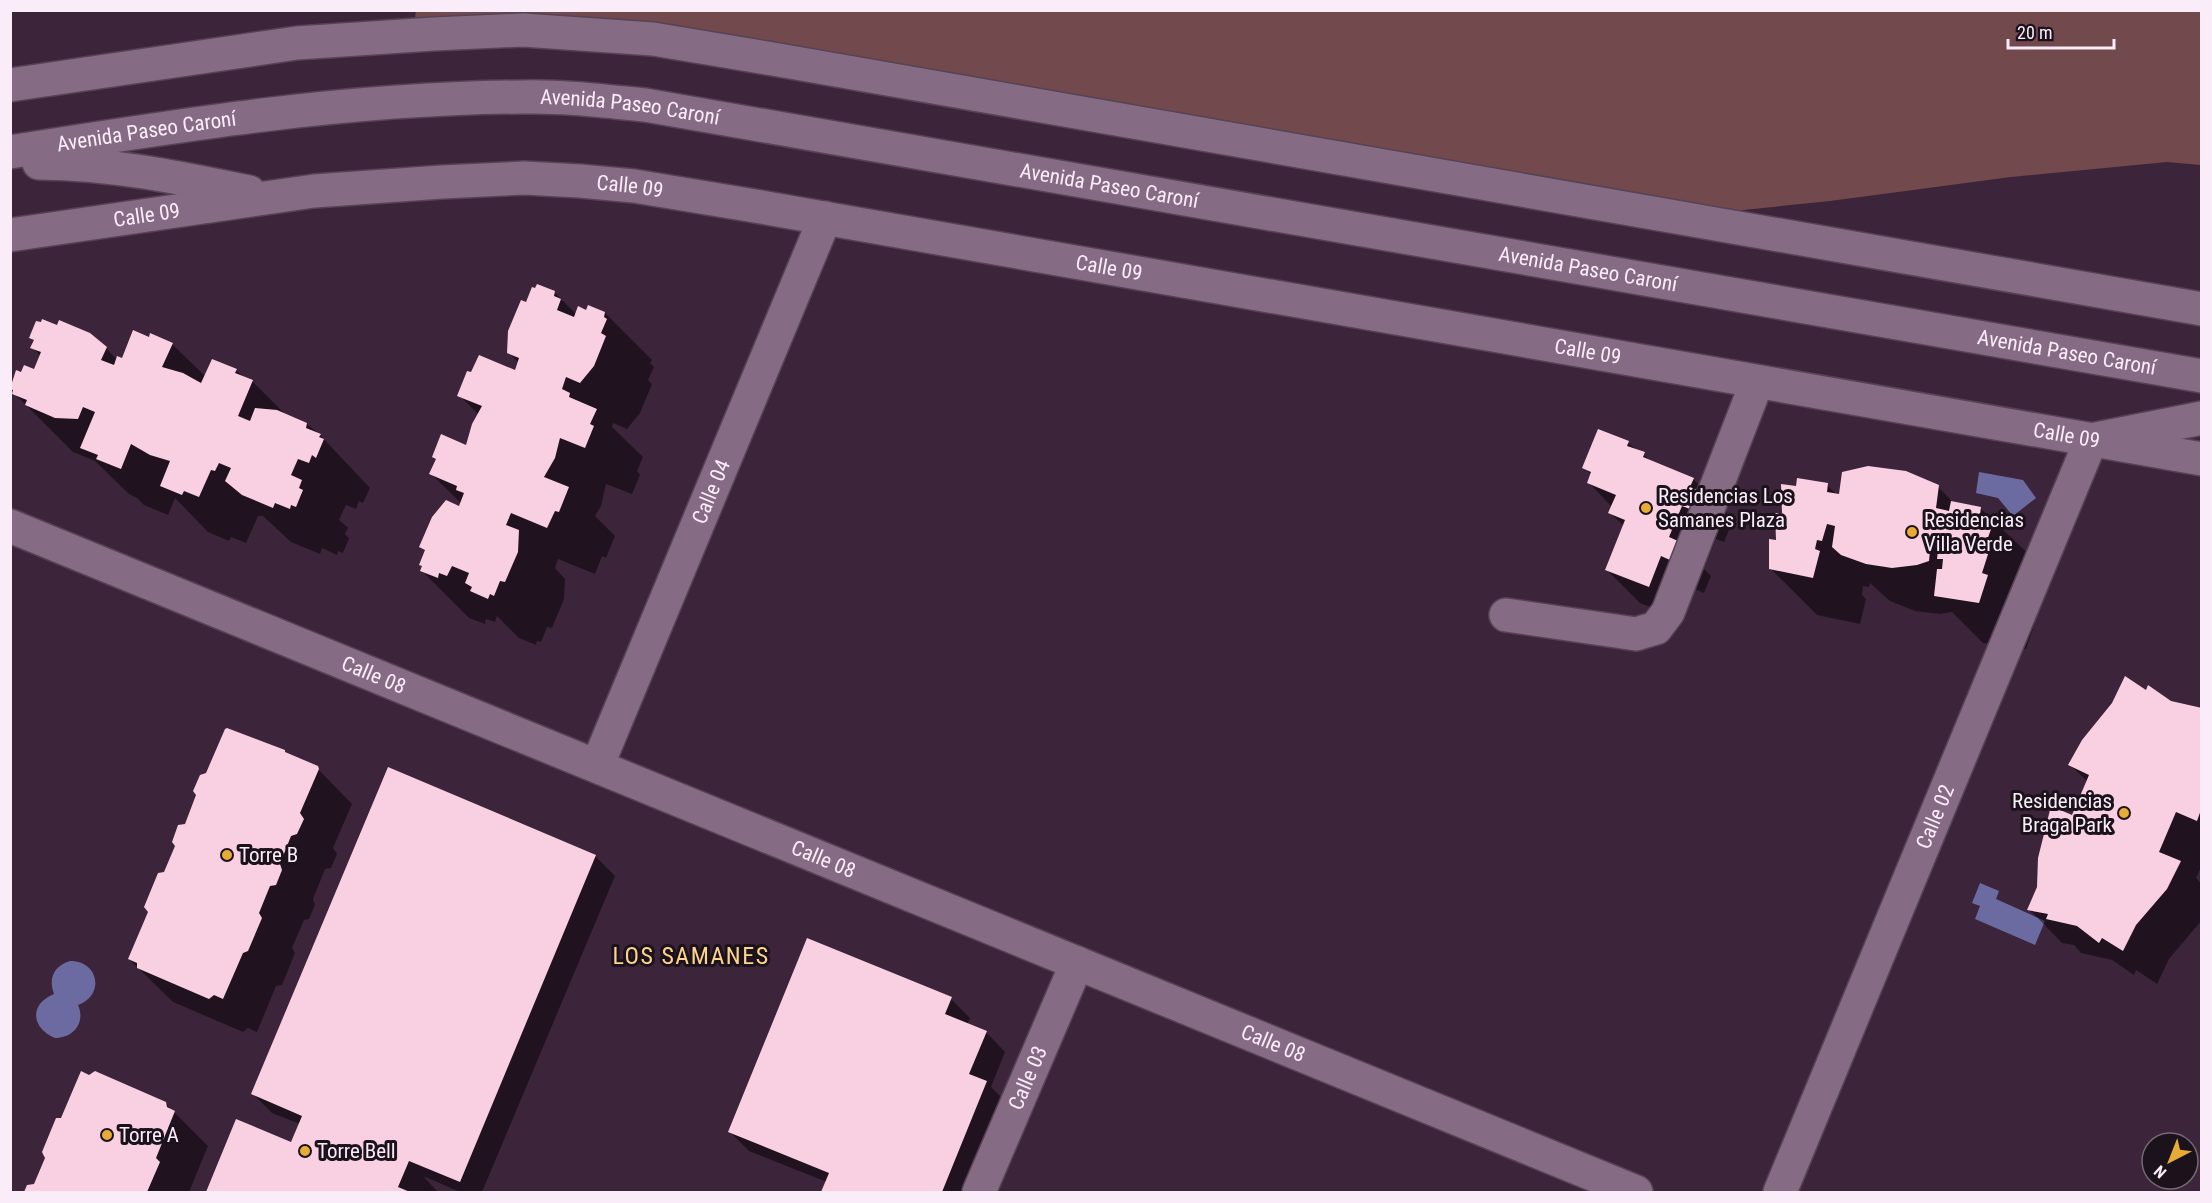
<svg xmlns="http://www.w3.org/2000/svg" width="2212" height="1203" font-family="'Roboto Condensed',sans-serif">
<rect width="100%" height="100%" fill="#3c253a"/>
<path fill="#72494d" d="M416 10 2201 11V165L2167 162 2011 177 1830 201 1675 217 819 66 413 34Z"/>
<g fill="#6c6ba1">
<path d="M1979 472 2023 480 2036 498 2013 516 1998 498 1976 493Z"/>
<path d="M1980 883 1999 891 1996 899 2045 921 2035 945 1975 919 1980 906 1972 903Z"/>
<path d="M70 961C99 961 105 995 78 1005 86 1023 73 1038 55 1038 31 1028 29 1004 54 994 48 978 54 966 70 961Z"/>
</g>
<g fill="#0007">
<path d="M555 293 576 314 587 312 605 313 652 360 650 363 654 367 648 380 652 384 640 413 627 429 613 423 612 427 643 457 637 471 640 475 632 494 606 484 601 506 595 516 615 536 606 558 602 556 595 574 558 559 555 568 565 579 564 599 552 628 547 627 541 642 537 641 536 645 519 638 497 616 495 622 486 619 485 624 469 618 422 571 426 551 421 547 462 504 431 474 467 447 479 415 459 395 515 372 519 363 508 352 527 304Z"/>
<path d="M31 338 106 348 117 360H123L150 339 172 344 206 377 236 370 244 378 252 381 286 415 307 424 320 435 370 488 363 503 359 501 356 509 346 505 339 520 348 528 345 534 349 538 343 553 338 551 337 555 322 548 320 554 291 542 263 516H258L246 543 231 537 229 541 208 532 175 498 168 515 144 505 137 498 129 494 95 461 73 452 14 393 11 388 22 374 35 371 41 356 32 347 35 341Z"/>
<path d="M1628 443 1654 463 1693 479 1727 513 1725 518 1731 525 1724 542 1716 539 1704 569 1711 576 1704 593 1695 589 1683 620 1640 603 1606 569 1624 526 1610 513 1612 507 1589 483 1592 475 1584 468Z"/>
<path d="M1827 485 1838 496 1938 487 1955 504 1980 508 2041 566 2029 618 2035 623 2026 649 1983 643 1952 612 1940 614 1915 611 1890 601 1870 583 1869 587 1863 586 1862 595 1866 599 1860 624 1817 615 1770 568 1777 541 1797 487Z"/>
<path d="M2147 692 2171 702 2202 710V865L2196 878 2202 884V920L2169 959 2157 984 2136 970 2134 975 2112 960 2081 953 2074 945 2062 943 2029 909 2088 782 2070 765Z"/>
<path d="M317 768 352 804 333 848 337 854 331 868 325 869 313 899 315 905 309 919 304 920 292 948 295 953 282 985 276 986 257 1032 248 1028 243 1032 173 1002 129 959 186 825Z"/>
<path d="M595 856 615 876 482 1192H460L423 1176 438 1192H207L237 1121 291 1144 300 1124 272 1113 253 1094Z"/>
<path d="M951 999 970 1018 967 1025 986 1032 1005 1052 991 1087 1006 1102 969 1192H823L827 1182 749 1151 730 1132Z"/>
<path d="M165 1103 208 1146 189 1192H26L28 1186 35 1185Z"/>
</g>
<g fill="#f9d0e1">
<path d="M537 284 555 291 554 296 561 299 557 310 574 317 578 306 586 310 588 305 605 312 604 317 607 319 601 333 606 336 594 366 580 383 566 377 562 389 570 393 569 397 597 409 590 424 594 426 585 448 560 438 555 458 544 477 569 487 559 512 555 511 547 528 511 513 506 525 519 530 518 552 505 582 500 581 494 596 490 594 488 599 470 591 472 587 465 583 469 573 452 566 447 576 439 573 438 578 420 571 422 566 419 565 425 550 419 547 432 517 446 500 459 506 464 493 456 490 457 486 429 474 436 459 432 457 441 434 466 445 472 424 482 406 457 396 467 371 471 372 479 355 515 370 519 358 507 353 508 331 521 300 526 302 532 287 535 288Z"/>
<path d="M42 319 57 325 59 320 90 333 107 347 101 360 114 365 117 356 122 358 133 330 149 337 150 333 173 343 162 367 183 373 201 383 212 359 237 369 235 373 253 380 238 416 250 421 255 408 277 410 307 423 306 428 321 434 319 437 324 439 316 458 312 455 309 463 298 459 291 475 302 480 299 488 303 490 296 507 291 505 290 509 275 503 273 508 242 495 225 481 231 468 219 463 215 471 211 470 199 497 184 491 182 495 160 486 170 461 150 455 131 444 121 469 96 459 98 455 80 448 95 412 83 407 78 419 55 418 25 405 27 400 12 394 13 390 10 389 16 370 21 372 24 365 34 369 41 352 30 348 34 340 29 338 36 321 41 322Z"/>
<path d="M1598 429 1629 441 1627 446 1645 452 1643 457 1694 478 1690 487 1698 490 1690 509 1682 506 1669 537 1678 541 1670 560 1661 556 1649 587 1605 570 1625 520 1608 513 1616 495 1587 483 1591 472 1582 468Z"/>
<path d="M1868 466 1906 471 1939 485 1936 508 1949 511 1951 501 1981 507 1980 515 1995 518 1985 546 1990 548 1982 573 1988 575 1979 603 1934 596 1937 569H1942L1943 559H1937L1939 541 1931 540 1929 561 1917 565 1892 568 1866 564 1841 555 1832 547 1835 526 1827 524 1822 541 1817 540 1815 549 1820 551 1813 578 1769 569V539L1776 540 1775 513H1782L1781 484 1796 486 1797 478 1828 483 1827 492 1839 494 1842 472Z"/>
<path d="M2125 676 2146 690 2148 685 2171 701 2202 708V807L2197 821 2176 812 2159 852 2181 861 2167 889 2136 925 2123 951 2102 938 2099 943 2077 926 2046 919 2048 914 2027 910 2037 887 2038 858 2051 806 2072 815 2089 775 2068 765 2082 740 2112 703Z"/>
<path d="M227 728 285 750V752L318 766 319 769 300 813 304 819 297 834 291 836 280 864 282 870 276 885 270 886 259 913 262 918 248 951 243 953 223 999 214 995 209 999 137 968V963L128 959 148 912 144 907 158 873 164 872 175 846 172 842 178 825 185 824 196 795 193 791 200 775 206 773 225 729Z"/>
<path d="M388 767 596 855 460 1182 409 1161 398 1187 410 1192H206L236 1119 291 1142 302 1116 251 1094Z"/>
<path d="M807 938 952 997 945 1014 987 1031 969 1074 987 1081 942 1192H821L829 1173 728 1132Z"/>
<path d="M81 1071 89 1075 95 1071 166 1102 167 1107 175 1111 156 1158 160 1162 147 1192H24L27 1185 34 1184 45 1158 42 1152 56 1118H61Z"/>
</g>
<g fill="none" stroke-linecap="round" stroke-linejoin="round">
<g stroke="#564355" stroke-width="36">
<g id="minor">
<path d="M10 85 297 43 433 34 523 30 653 39 773 59 2202 309"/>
<path id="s1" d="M10 152C180 125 350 98 522 97 563 96 604 101 645 105L2202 376"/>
<path d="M39 163C114 164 177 177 249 192"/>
<path id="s2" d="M10 235 314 191 442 182 524 178 580 181 634 186 749 205 2202 459"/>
<path id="s3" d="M10 526 1636 1192"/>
<path d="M1506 615 1636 634 1656 628 1668 612 1757 382"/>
<path id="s4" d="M597 766 825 218"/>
<path id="s5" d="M979 1192 1077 963"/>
<path id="s6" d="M1780 1192 2091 440 2202 418"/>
</g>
</g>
<use href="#minor" stroke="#856b83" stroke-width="33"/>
</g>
<g fill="#e6ac36" stroke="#1c121c" stroke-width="2">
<circle cx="1646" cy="508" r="6"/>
<circle cx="1912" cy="532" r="6"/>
<circle cx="2124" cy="813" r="6"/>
<circle cx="227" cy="855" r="6"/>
<circle cx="107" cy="1135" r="6"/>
<circle cx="305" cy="1151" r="6"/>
</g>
<g text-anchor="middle" stroke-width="6" stroke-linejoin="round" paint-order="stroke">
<g font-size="21" fill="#fbecfa" stroke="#1c121c">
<text dy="7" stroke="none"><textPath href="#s1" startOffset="624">Avenida Paseo Caroní</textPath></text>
<text dy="7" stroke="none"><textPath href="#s1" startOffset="138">Avenida Paseo Caroní</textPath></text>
<text dy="7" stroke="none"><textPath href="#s1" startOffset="1110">Avenida Paseo Caroní</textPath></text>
<text dy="7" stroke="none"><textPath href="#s2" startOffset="624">Calle 09</textPath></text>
<text dy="7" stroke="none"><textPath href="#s2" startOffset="138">Calle 09</textPath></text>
<text dy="7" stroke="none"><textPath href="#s2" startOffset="1110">Calle 09</textPath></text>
<text dy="7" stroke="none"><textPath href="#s1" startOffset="1596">Avenida Paseo Caroní</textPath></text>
<text dy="7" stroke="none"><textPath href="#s2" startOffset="1596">Calle 09</textPath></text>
<text dy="7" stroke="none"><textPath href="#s1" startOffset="2082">Avenida Paseo Caroní</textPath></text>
<text dy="7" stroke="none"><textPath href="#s2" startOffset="2082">Calle 09</textPath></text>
<text dy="7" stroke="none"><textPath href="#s4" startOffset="297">Calle 04</textPath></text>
<text dy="7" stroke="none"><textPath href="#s3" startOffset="393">Calle 08</textPath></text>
<text dy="7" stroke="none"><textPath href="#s6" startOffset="406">Calle 02</textPath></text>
<text dy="7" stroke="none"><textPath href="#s3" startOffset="879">Calle 08</textPath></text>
<text dy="7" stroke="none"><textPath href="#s3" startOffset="1365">Calle 08</textPath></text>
<text dy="7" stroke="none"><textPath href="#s5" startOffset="124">Calle 03</textPath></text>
</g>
<g font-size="21" fill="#fbecfa" stroke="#1c121c" text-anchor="start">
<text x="1658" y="503">Residencias Los<tspan x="1658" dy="24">Samanes Plaza</tspan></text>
<text x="1924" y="527">Residencias<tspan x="1924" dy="24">Villa Verde</tspan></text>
<text x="2112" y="808" text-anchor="end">Residencias<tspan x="2112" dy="24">Braga Park</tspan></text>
<text x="239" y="862">Torre B</text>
<text x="119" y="1142">Torre A</text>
<text x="317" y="1158">Torre Bell</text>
</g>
<g font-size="24" letter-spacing="1.5" fill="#fdd48d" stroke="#1c121c">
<text x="691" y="964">LOS SAMANES</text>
</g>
</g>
<rect width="2212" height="1203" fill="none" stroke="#fbecfa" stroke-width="24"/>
<g transform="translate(2170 1161) rotate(222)"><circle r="28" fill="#1c121c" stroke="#756975" stroke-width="1.5"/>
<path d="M0-4.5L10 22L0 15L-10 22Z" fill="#e6ac36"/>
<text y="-9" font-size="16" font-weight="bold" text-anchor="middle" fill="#fbecfa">N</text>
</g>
<path d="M2008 39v9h106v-9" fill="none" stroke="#fbecfa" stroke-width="3"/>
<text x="2017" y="39" font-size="18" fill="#fbecfa" stroke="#1c121c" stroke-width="4.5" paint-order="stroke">20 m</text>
</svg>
